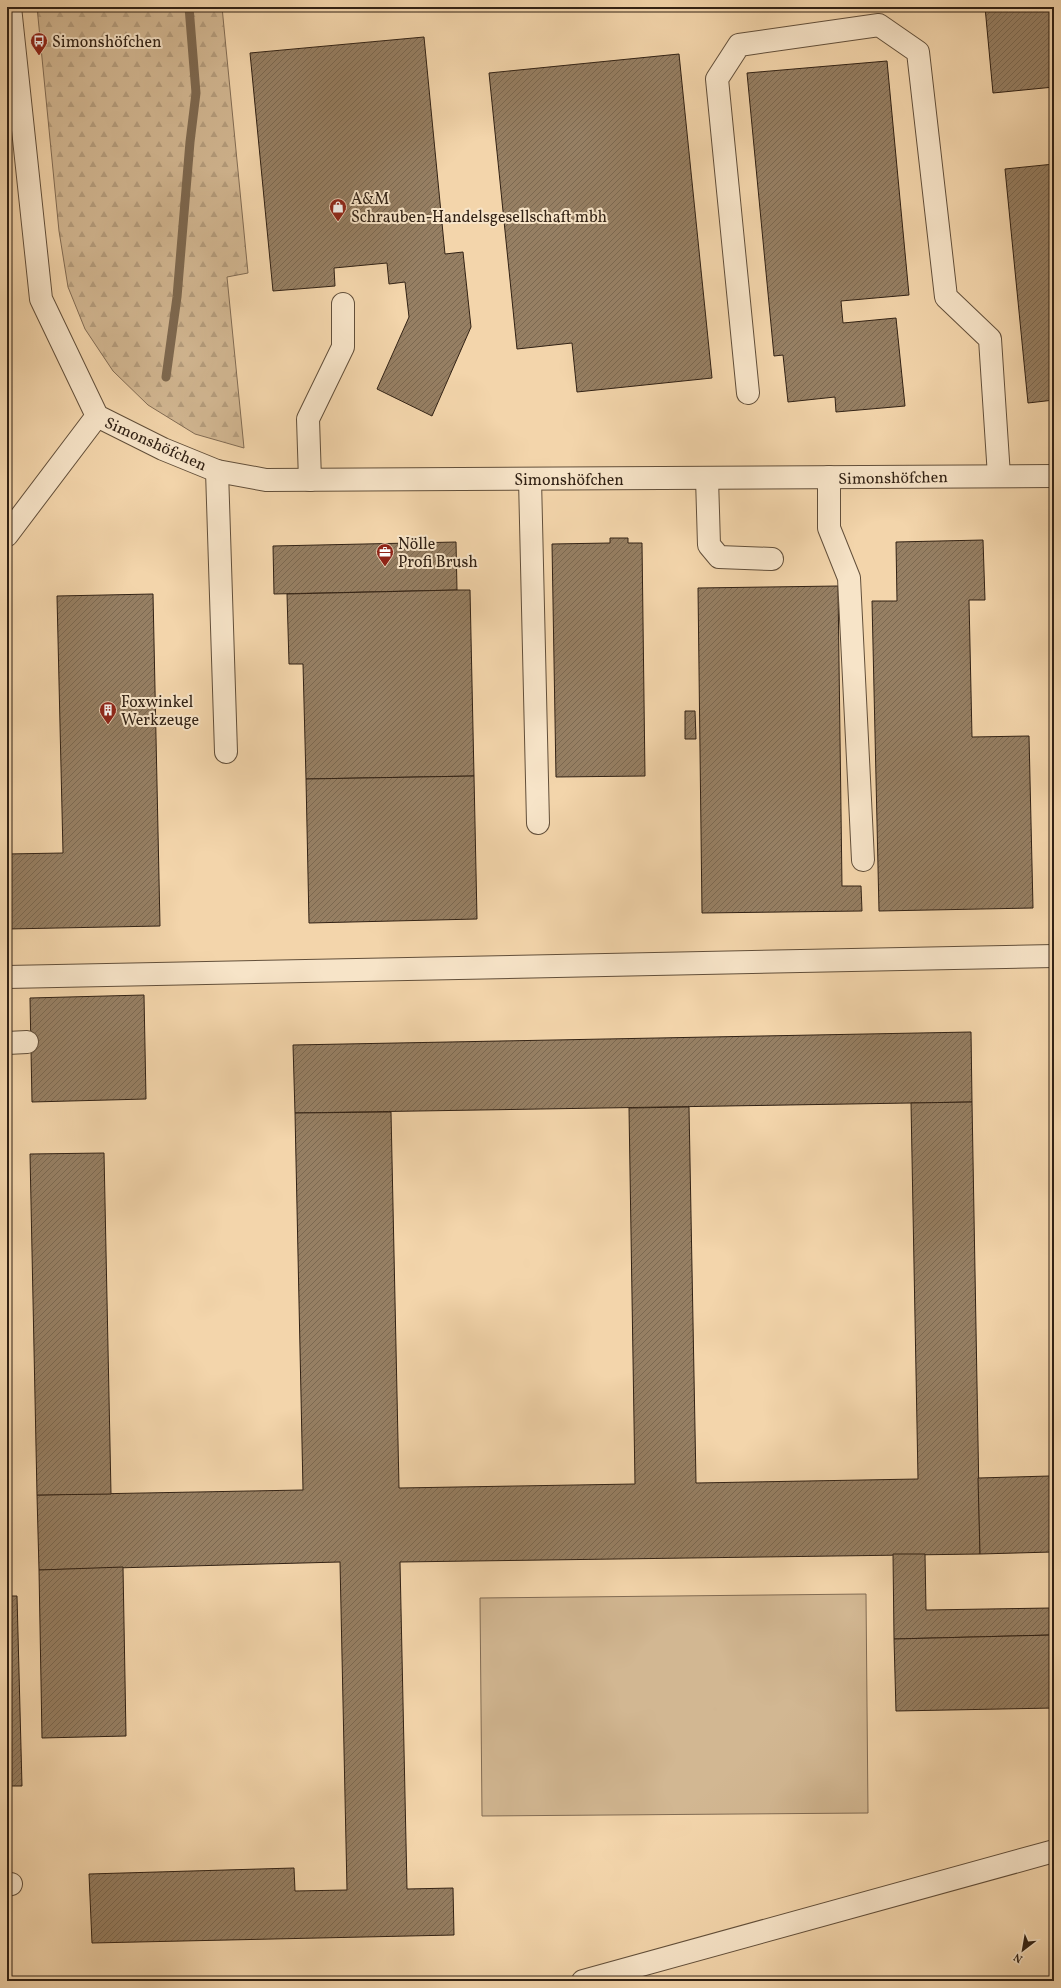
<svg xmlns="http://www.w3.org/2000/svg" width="1061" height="1988" font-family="Vollkorn,serif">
<defs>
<pattern id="forest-firs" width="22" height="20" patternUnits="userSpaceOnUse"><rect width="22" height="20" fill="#d2b792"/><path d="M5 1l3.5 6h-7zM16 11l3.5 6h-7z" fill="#b59d7d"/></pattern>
<pattern id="building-hatch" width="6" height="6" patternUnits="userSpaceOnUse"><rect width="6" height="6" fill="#967f63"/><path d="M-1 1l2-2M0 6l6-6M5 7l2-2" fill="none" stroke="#7b6850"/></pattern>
</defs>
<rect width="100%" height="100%" fill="#f3d5ab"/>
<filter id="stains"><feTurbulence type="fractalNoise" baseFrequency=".005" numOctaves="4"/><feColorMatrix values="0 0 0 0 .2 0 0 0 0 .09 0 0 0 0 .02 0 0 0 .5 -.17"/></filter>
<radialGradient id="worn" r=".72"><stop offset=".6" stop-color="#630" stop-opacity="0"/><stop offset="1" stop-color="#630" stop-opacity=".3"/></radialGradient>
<path fill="url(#forest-firs)" stroke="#826c54" d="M37 7H222L248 273 227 277 244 448 195 434 148 405 113 371 85 329 68 287 59 231Z"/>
<path fill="#d2b792" stroke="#826c54" d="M866 1594 868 1813 482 1816 480 1598Z"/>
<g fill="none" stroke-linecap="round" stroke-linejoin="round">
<path stroke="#7e6950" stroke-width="9" d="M166 377 177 297 190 142 196 93 189 7"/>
</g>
<g fill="url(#building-hatch)" stroke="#322215">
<path d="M985 7H1054V87L993 93Z"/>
<path d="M424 37 445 254 463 252 471 327 432 416 377 389 409 317 405 282 389 284 387 263 334 268 335 286 273 291 250 53Z"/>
<path d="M679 54 712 378 577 392 572 343 517 349 489 73Z"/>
<path d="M887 61 909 295 841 301 843 323 896 318 905 406 836 412 835 397 788 402 783 355 774 356 747 73Z"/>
<path d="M1054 164V400L1028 403 1005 169Z"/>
<path d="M610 538H628V543H642L645 776 556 777 552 544 610 543Z"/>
<path d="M983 540 985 600H969L972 737 1029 736 1033 908 879 911 872 601H897L896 542Z"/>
<path d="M456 542 457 590 274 594 273 546Z"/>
<path d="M838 586 842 886H861L862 911 702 913 698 588Z"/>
<path d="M457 590H470L474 776 306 779 303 664H289L287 594Z"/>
<path d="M153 594 160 926 7 929V854L63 853 57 596Z"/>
<path d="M685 711H695L696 739H685Z"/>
<path d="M474 776 477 919 309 923 306 779Z"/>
<path d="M144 995 146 1099 32 1102 30 998Z"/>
<path d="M971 1032 972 1102 295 1113 293 1045Z"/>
<path d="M972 1102 980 1554 400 1562 407 1889 453 1888 454 1935 92 1943 89 1874 294 1868 295 1891 347 1890 340 1562 39 1570 37 1495 303 1490 295 1113 391 1112 399 1488 635 1484 629 1108 689 1107 696 1483 918 1479 911 1103Z"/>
<path d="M104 1153 111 1494 37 1495 30 1154Z"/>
<path d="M1050 1476 1052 1552 980 1554 978 1478Z"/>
<path d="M893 1554H925L926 1610 1051 1608 1052 1635 894 1639Z"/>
<path d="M123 1567 126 1736 42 1738 39 1570Z"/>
<path d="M7 1596H17L22 1786H7Z"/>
<path d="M1052 1635H1054V1708L896 1711 894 1639Z"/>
</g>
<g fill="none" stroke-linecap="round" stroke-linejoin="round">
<g stroke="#624f3a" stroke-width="24">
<g id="minor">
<path d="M10 7 41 299 97 416 163 449 217 471 266 480 1054 476"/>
<path d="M748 393 717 79 739 45 879 25 918 52 946 297 990 339 999 476"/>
<path d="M217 471 226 752"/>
<path d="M829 477V528L849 578 863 860"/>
<path d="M707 478 709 545 719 557 772 559"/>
<path d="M530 479 538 823"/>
<path d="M310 480 308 419 343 347V304"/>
<path d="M7 535 97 416"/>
<path d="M7 977 1054 956"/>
<path d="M7 1043 27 1042"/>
<path d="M7 1885 11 1884"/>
<path d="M583 1981 1054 1851"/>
</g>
</g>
<use href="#minor" stroke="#f7e4c8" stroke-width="22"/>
</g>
<defs>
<g id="bus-pin" transform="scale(0.9)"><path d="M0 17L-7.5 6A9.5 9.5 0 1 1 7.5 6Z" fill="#8f2418" stroke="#f7e4c8"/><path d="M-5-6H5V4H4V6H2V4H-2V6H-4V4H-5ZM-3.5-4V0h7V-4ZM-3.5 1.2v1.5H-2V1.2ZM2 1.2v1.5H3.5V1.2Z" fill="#fff"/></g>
<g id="shop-pin" transform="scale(0.9)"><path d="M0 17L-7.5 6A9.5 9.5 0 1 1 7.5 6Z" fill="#8f2418" stroke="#f7e4c8"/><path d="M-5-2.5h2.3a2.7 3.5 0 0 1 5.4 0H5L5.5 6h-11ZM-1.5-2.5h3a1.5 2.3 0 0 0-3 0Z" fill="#fff"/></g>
<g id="office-pin" transform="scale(0.9)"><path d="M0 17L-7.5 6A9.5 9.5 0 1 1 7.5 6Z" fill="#8f2418" stroke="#f7e4c8"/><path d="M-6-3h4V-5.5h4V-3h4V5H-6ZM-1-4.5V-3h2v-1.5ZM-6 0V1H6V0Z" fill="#fff"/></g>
<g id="building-pin" transform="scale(0.9)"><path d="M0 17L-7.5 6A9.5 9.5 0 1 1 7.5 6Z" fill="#8f2418" stroke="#f7e4c8"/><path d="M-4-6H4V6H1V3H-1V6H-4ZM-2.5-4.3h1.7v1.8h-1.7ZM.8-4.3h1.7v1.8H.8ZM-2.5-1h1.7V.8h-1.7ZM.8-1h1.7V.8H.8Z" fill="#fff"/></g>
</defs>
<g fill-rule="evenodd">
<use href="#bus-pin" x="39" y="41"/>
<use href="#shop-pin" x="338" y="207"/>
<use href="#office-pin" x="385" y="552"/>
<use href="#building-pin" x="108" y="710"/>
</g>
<g text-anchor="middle" stroke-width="4" stroke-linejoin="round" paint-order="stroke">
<g font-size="16" fill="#322215" stroke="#f7e4c8" text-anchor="start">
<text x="52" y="47">Simonshöfchen</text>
<text x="351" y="204">A&amp;M<tspan x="351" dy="18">Schrauben-Handelsgesellschaft mbh</tspan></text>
<text x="398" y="549">Nölle<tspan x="398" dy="18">Profi Brush</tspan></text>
<text x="121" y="707">Foxwinkel<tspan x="121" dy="18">Werkzeuge</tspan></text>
</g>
<g font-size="16" fill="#322215" stroke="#f7e4c8">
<text transform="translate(156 443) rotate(24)" y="6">Simonshöfchen</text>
<text transform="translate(893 477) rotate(-1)" y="6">Simonshöfchen</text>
<text x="569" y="485">Simonshöfchen</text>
</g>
</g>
<rect width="1061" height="1988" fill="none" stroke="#f3d5ab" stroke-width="24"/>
<rect x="8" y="8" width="1045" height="1972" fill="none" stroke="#322215" stroke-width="2"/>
<rect x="12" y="12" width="1037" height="1964" fill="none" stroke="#322215"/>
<g transform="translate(1023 1950) rotate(211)" stroke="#f7e4c8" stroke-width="3" paint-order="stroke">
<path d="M0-3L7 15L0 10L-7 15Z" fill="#322215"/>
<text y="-6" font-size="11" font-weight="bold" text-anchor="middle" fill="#322215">N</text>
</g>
<rect width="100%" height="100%" filter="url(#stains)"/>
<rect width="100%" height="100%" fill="url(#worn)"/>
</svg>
